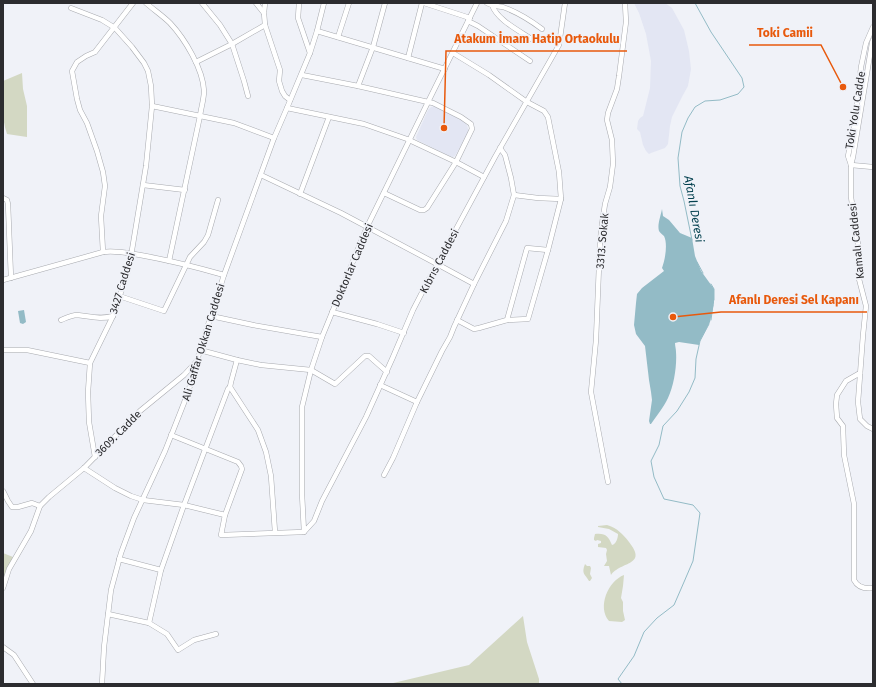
<svg xmlns="http://www.w3.org/2000/svg" width="876" height="687" font-family="'Fira Sans',sans-serif">
<rect width="100%" height="100%" fill="#f0f2f8"/>
<g fill="#e3e6f3">
<path d="M634 3H665L672 8 684 30 689 51 691 69 688 86 683 95 672 117 670 126 668 144 665 148 651 153 649 154 646 151 643 145 640 132 637 129 638 121 640 118 643 116 650 88 651 61 646 34 639 13Z"/>
<path d="M435 106 461 119 467 125 469 132 455 156 453 157 449 156 417 140 416 137 428 110 431 107Z"/>
</g>
<g fill="#d3d8c3">
<path d="M22 73 23 89 27 106V137L7 134C1 117 3 99 3 81Z"/>
<path d="M607 525C617 528 623 534 629 542 648 566 621 561 611 575L609 566H604L607 561 606 554 607 550 606 548 598 547V544L601 543V541L597 540 596 541 594 540V538L595 534C606 533 608 536 612 545 616 544 618 538 618 534L609 529 598 527V526Z"/>
<path d="M3 553 13 557 3 581Z"/>
<path d="M585 564 587 566H590L591 568 590 574 592 578 590 581H589C585 574 581 574 585 564Z"/>
<path d="M624 575 623 586 621 598 623 602V611L625 620 622 622 609 621C597 607 608 581 624 575Z"/>
<path d="M523 616 527 642 539 679V684H389L469 665Z"/>
</g>
<g fill="#93bbc6">
<path d="M662 209 663 216 669 220 680 233 692 238 695 256 701 271 714 289V303L710 322 700 341 699 345 679 342 675 343C675 346 676 349 676 352 677 366 674 385 668 398 664 407 657 415 651 424H650L649 421 652 400 651 392 649 380 645 346 636 334 634 325 636 303 637 294 642 288 664 271 662 268C665 260 668 244 664 236 662 234 660 233 659 231 657 225 661 215 662 209Z"/>
<path d="M24 310 26 322 23 324 20 323 18 311Z"/>
</g>
<g fill="none" stroke-linecap="round" stroke-linejoin="round">
<g stroke="#93bbc6" stroke-width="1">
<path d="M692 240 684 201 680 186 678 158 682 132 688 118 695 107 705 101 720 100 738 94 744 87 742 78 711 32 695 3"/>
<path d="M697 262 703 273"/>
<path d="M711 284 714 289V300"/>
<path d="M711 320 713 305"/>
<path d="M622 684 618 679 634 656 644 632 657 618 674 605 684 582 693 561 700 513 693 505 664 499 654 477 651 461 659 445 663 426 677 411 689 392 695 378 696 359 700 341 709 324"/>
</g>
<g stroke="#a8aaaf" stroke-width="5.5">
<g id="minor">
<path d="M146 3C154 10 163 16 170 23 185 39 203 69 204 91 204 99 201 108 200 116L169 261"/>
<path d="M202 3 220 25 232 44 244 81 248 96"/>
<path d="M256 3 264 13"/>
<path d="M265 3 264 13 265 25 280 70 279 81 282 91 285 96 290 100"/>
<path d="M299 3 298 18 310 53"/>
<path d="M424 3 470 18"/>
<path d="M477 3 428 102 367 227 322 337 311 370 302 407V494L304 532 314 521 322 501 366 417 393 357 413 310 428 281 495 157 559 45 565 3"/>
<path d="M487 3C492 6 497 6 503 7 517 12 530 20 542 29"/>
<path d="M492 5C497 20 520 31 533 40"/>
<path d="M71 8 102 20 115 28 132 47 144 63 148 71 151 86 152 106 146 166 129 268 113 316 90 363 88 392 89 422 95 457"/>
<path d="M468 21 478 26 530 61"/>
<path d="M317 31 445 69"/>
<path d="M338 37 349 3"/>
<path d="M873 40 872 43 853 157 851 165V197L859 250V279L866 306 863 335 858 402 860 419 867 426 873 429"/>
<path d="M453 53 489 75 527 102 544 111 548 117 559 172 561 199 548 250 528 319 507 320 479 328 474 329 457 320"/>
<path d="M408 58 422 3"/>
<path d="M196 62 232 44 265 25"/>
<path d="M302 75 358 86 428 102 433 103 461 117 471 124 472 129 456 162 427 208 424 210H420L384 193"/>
<path d="M358 86 373 47 385 3"/>
<path d="M152 106 234 123 274 138"/>
<path d="M287 108 364 124 407 139 456 162 484 177"/>
<path d="M851 165 848 156 855 122 861 67 866 43 873 27"/>
<path d="M851 165 873 167"/>
<path d="M261 175 341 213 437 264 474 284"/>
<path d="M143 185 185 190"/>
<path d="M300 194 329 117"/>
<path d="M514 195 538 198 561 199"/>
<path d="M3 198 7 200 8 204 11 278"/>
<path d="M103 252 101 216 105 186 103 172 97 151 87 123 80 110 77 99 72 71 77 62 86 56 95 52 133 3"/>
<path d="M3 280 103 252C115 250 127 253 140 255 168 260 196 267 224 275"/>
<path d="M119 296 164 311 190 257 204 242 208 235 218 200"/>
<path d="M332 312 377 324 404 333"/>
<path d="M211 316 253 325 322 337"/>
<path d="M61 320C66 318 72 315 77 315 89 316 100 320 113 316"/>
<path d="M507 320 527 248 548 250"/>
<path d="M3 350H27L90 363"/>
<path d="M200 350 237 360 261 365 311 370 335 384 365 356H369L387 372"/>
<path d="M237 360 231 382 230 387 258 430 266 452 271 476 275 532"/>
<path d="M860 373 846 381 837 395 836 404 837 418 843 426 844 455 854 504V580C858 588 865 589 873 588"/>
<path d="M380 385 417 402"/>
<path d="M171 435 238 462 241 466 242 469 225 515 221 535 304 532"/>
<path d="M84 468 115 488 131 496 143 500 184 505 225 515"/>
<path d="M384 475 393 458 417 402 442 351 450 337 454 327 474 284 506 221 514 195 511 178 505 155 500 148"/>
<path d="M608 482 591 392 596 340 600 241 602 224 605 204 610 187 613 164 612 140 607 120 608 113 617 89 619 76 626 22 625 3"/>
<path d="M3 491 8 501 12 507H18L32 503 40 506"/>
<path d="M119 559 161 570"/>
<path d="M3 588 9 569 31 531 40 506 49 497 84 468 140 411 184 375 196 362"/>
<path d="M108 614 149 623 167 634 178 650 194 640 216 634"/>
<path d="M149 623 161 570 184 505 228 389 230 387"/>
<path d="M3 647 14 655 33 684"/>
<path d="M102 684 104 647 111 590 121 553 134 518 165 451 184 403 191 383 200 350 224 275 274 138 287 108 310 53 317 31 324 3"/>
</g>
</g>
<use href="#minor" stroke="#fff" stroke-width="4.5"/>
</g>
<g text-anchor="middle" stroke-width="3.5" stroke-linejoin="round" paint-order="stroke">
<g font-size="11" fill="#2c2c2f" stroke="#f0f2f8">
<text transform="translate(855 110) rotate(-81)" y="4">Toki Yolu Cadde</text>
<text transform="translate(602 241) rotate(-85)" y="4">3313. Sokak</text>
<text transform="translate(856 241) rotate(-96)" y="4">Kamalı Caddesi</text>
<text transform="translate(439 261) rotate(-62)" y="4">Kıbrıs Caddesi</text>
<text transform="translate(352 265) rotate(-67)" y="4">Doktorlar Caddesi</text>
<text transform="translate(122 283) rotate(-73)" y="4">3427 Caddesi</text>
<text transform="translate(203 342) rotate(-73)" y="4">Ali Gaffar Okkan Caddesi</text>
<text transform="translate(118 433) rotate(-45)" y="4">3609. Cadde</text>
</g>
<g font-size="12" font-style="italic" fill="#054250" stroke="#f0f2f8">
<text transform="translate(694 209) rotate(80)" y="4">Afanlı Deresi</text>
</g>
</g>
<path fill="none" stroke="#e8590c" stroke-width="1.5" d="M843 87L821 45H749M444 128L446 51H627M673 317L721 312H867"/>
<g fill="#e8590c" stroke="#f0f2f8" stroke-width="1.5">
<circle cx="843" cy="87" r="4"/>
<circle cx="444" cy="128" r="4"/>
<circle cx="673" cy="317" r="4"/>
</g>
<g font-size="12" text-anchor="middle" font-weight="bold" fill="#e8590c" stroke="#f0f2f8" stroke-width="3.5" stroke-linejoin="round" paint-order="stroke">
<text x="785" y="37">Toki Camii</text>
<text x="537" y="43">Atakum İmam Hatip Ortaokulu</text>
<text x="794" y="304">Afanlı Deresi Sel Kapanı</text>
</g>
<rect width="876" height="687" fill="none" stroke="#2c2c2f" stroke-width="8"/>
</svg>
